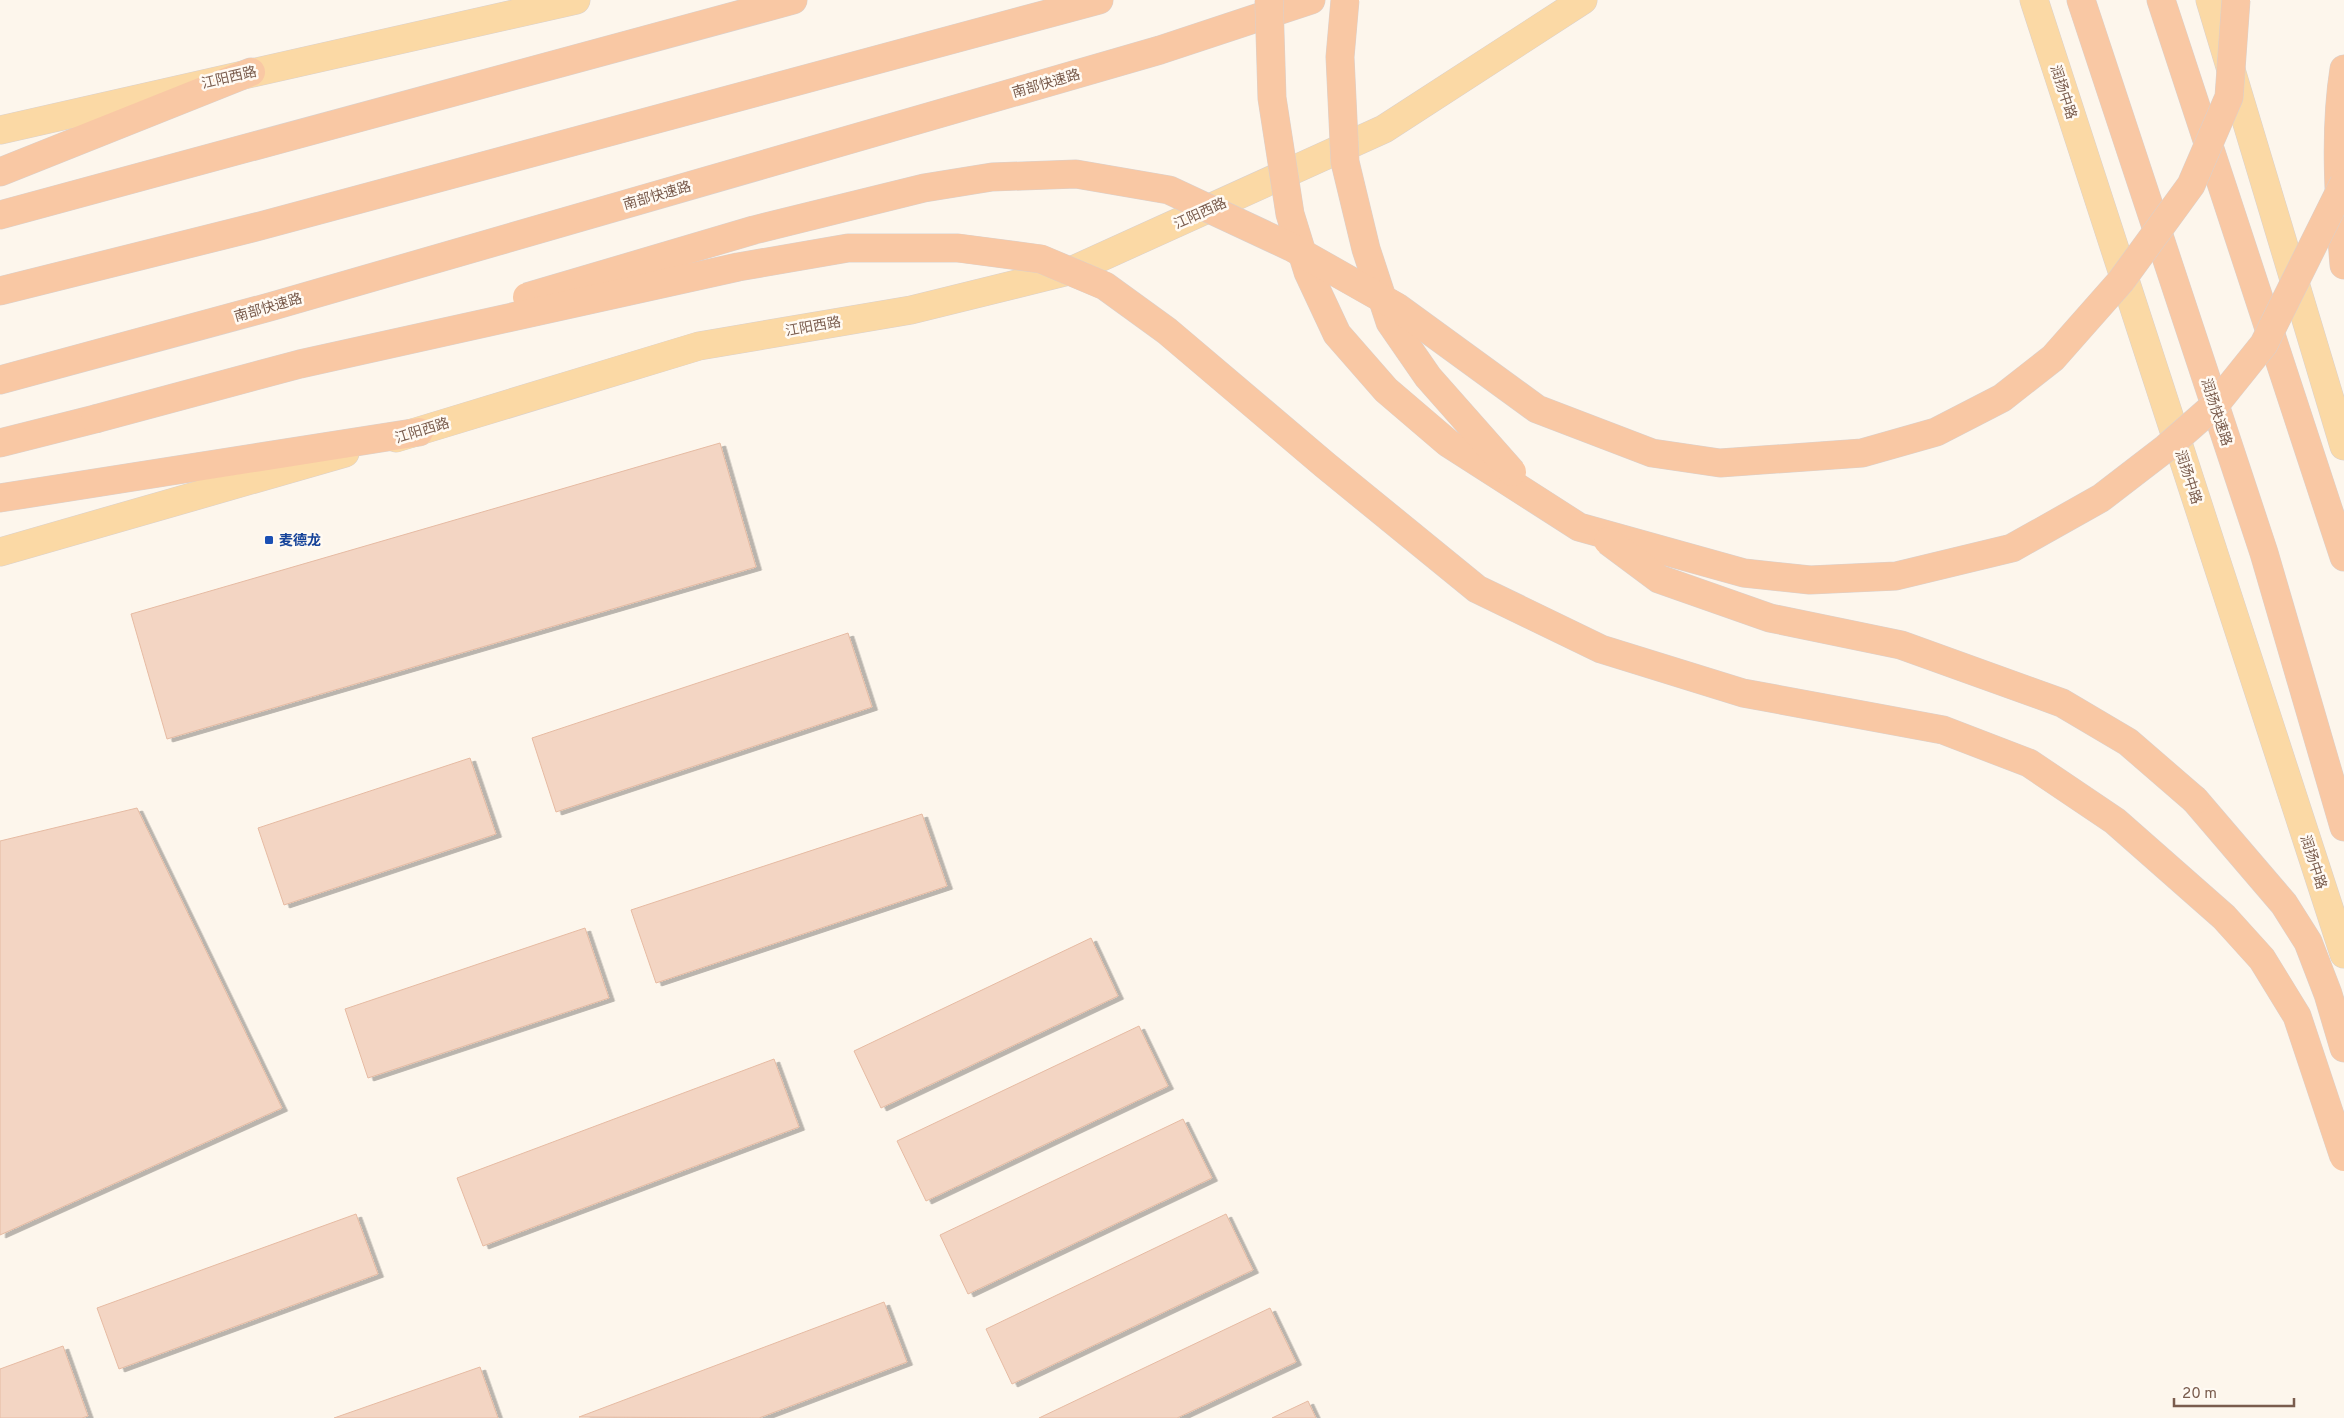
<svg xmlns="http://www.w3.org/2000/svg" width="2344" height="1418" font-family="Overpass,'Noto Sans SC',sans-serif">
<defs>
<filter id="shadow"><feDropShadow dx="5.5" dy="3" stdDeviation="0" flood-color="#0004"/></filter>
</defs>
<rect width="100%" height="100%" fill="#fdf6ec"/>
<g fill="#f3d5c3" stroke="#e6bba3" filter="url(#shadow)">
<path d="M720 443 756 567 167 739 131 614Z"/>
<path d="M848 633 872 707 556 812 532 738Z"/>
<path d="M470 758 496 834 284 905 258 828Z"/>
<path d="M137 808 282 1108 0 1235V841Z"/>
<path d="M922 814 947 886 656 983 631 910Z"/>
<path d="M585 928 609 998 368 1078 345 1009Z"/>
<path d="M1091 938 1118 996 881 1108 854 1051Z"/>
<path d="M1139 1026 1168 1086 926 1201 897 1141Z"/>
<path d="M774 1059 799 1127 483 1246 457 1178Z"/>
<path d="M1183 1119 1212 1178 968 1294 940 1235Z"/>
<path d="M356 1214 378 1274 119 1369 97 1308Z"/>
<path d="M1226 1214 1253 1270 1012 1384 986 1329Z"/>
<path d="M884 1302 907 1362 759 1418 579 1417Z"/>
<path d="M1270 1308 1296 1362 1177 1418H1039Z"/>
<path d="M63 1346 88 1416 82 1418H0V1369Z"/>
<path d="M480 1367 498 1418H334Z"/>
<path d="M1308 1401 1316 1418H1272Z"/>
</g>
<g fill="none" stroke-linecap="round" stroke-linejoin="round">
<g stroke="#dad1cd" stroke-width="29">
<g id="primary">
<path d="M2034 0 2344 954"/>
<path d="M2210 0 2344 446"/>
<path d="M0 130 576 0"/>
<path d="M396 438 699 346 911 310 1073 270 1384 129 1583 0"/>
<path d="M0 552 345 453"/>
</g>
</g>
<g stroke="#dad1cd" stroke-width="29">
<g id="trunk">
<path d="M2081 0 2264 553 2344 827"/>
<path d="M2161 0 2344 557"/>
<path d="M2344 69C2334 131 2339 203 2344 265"/>
<path d="M0 172 251 72"/>
<path d="M0 215 793 0"/>
<path d="M0 291 260 226 1099 0"/>
<path d="M0 380 273 306 1160 50 1311 0"/>
<path d="M0 443 95 419"/>
<path d="M0 498 419 432"/>
<path d="M2195 800 2284 904 2308 942 2328 994 2344 1048"/>
</g>
</g>
<use href="#primary" stroke="#fbd9a5" stroke-width="28"/>
<use href="#trunk" stroke="#f9c8a4" stroke-width="28"/>
<g stroke="#dad1cd" stroke-width="29" stroke-linecap="butt">
<g id="trunk-bridge">
<path d="M1269 0 1272 98 1290 214 1308 272 1337 334 1386 390 1448 443 1579 527 1744 573 1810 580 1896 576 2012 548 2101 498 2166 448 2215 405 2264 344 2344 183"/>
<path d="M1345 0 1340 57 1345 162 1366 249 1390 322 1428 377 1512 472"/>
<path d="M527 297 754 230 924 188 992 177 1076 174 1169 190 1291 247 1397 307 1537 409 1652 453 1720 463 1862 453 1936 432 2002 398 2053 358 2121 281 2191 185 2229 97 2236 0"/>
<path d="M95 419 300 364 738 267 848 248H958L1041 259 1105 286 1167 331 1325 465 1477 589 1601 649 1743 693 1943 730 2029 763 2115 821 2224 917 2262 959 2297 1016 2344 1157"/>
<path d="M1608 541 1659 579 1770 618 1901 645 2062 703 2128 742 2195 800"/>
</g>
</g>
<use href="#trunk-bridge" stroke="#f9c8a4" stroke-width="28"/>
</g>
<rect fill="#1a4fb4" stroke="#fffaf3" stroke-width="2" x="264" y="535" width="10" height="10" rx="2.5"/>
<g text-anchor="middle" stroke-width="5" stroke-linejoin="round" paint-order="stroke">
<g font-size="14" fill="#7a5c4d" stroke="#fffaf3">
<text transform="translate(229 77) rotate(-13)" y="5">江阳西路</text>
<text transform="translate(1046 83) rotate(-16)" y="5">南部快速路</text>
<text transform="translate(2064 92) rotate(72)" y="5">润扬中路</text>
<text transform="translate(657 195) rotate(-16)" y="5">南部快速路</text>
<text transform="translate(1200 213) rotate(-24)" y="5">江阳西路</text>
<text transform="translate(268 307) rotate(-16)" y="5">南部快速路</text>
<text transform="translate(813 326) rotate(-10)" y="5">江阳西路</text>
<text transform="translate(2217 412) rotate(72)" y="5">润扬快速路</text>
<text transform="translate(422 430) rotate(-17)" y="5">江阳西路</text>
<text transform="translate(2189 477) rotate(72)" y="5">润扬中路</text>
<text transform="translate(2314 862) rotate(72)" y="5">润扬中路</text>
</g>
<g font-size="14" font-weight="bold" fill="#164399" stroke="#fffaf3" text-anchor="start">
<text x="279" y="545">麦德龙</text>
</g>
</g>
<path d="M2174 1398v8h120v-8" fill="none" stroke="#7a5c4d" stroke-width="2.5"/>
<text x="2182" y="1398" font-size="15" fill="#7a5c4d" stroke="#fffaf3" stroke-width="4" paint-order="stroke">20 m</text>
</svg>
